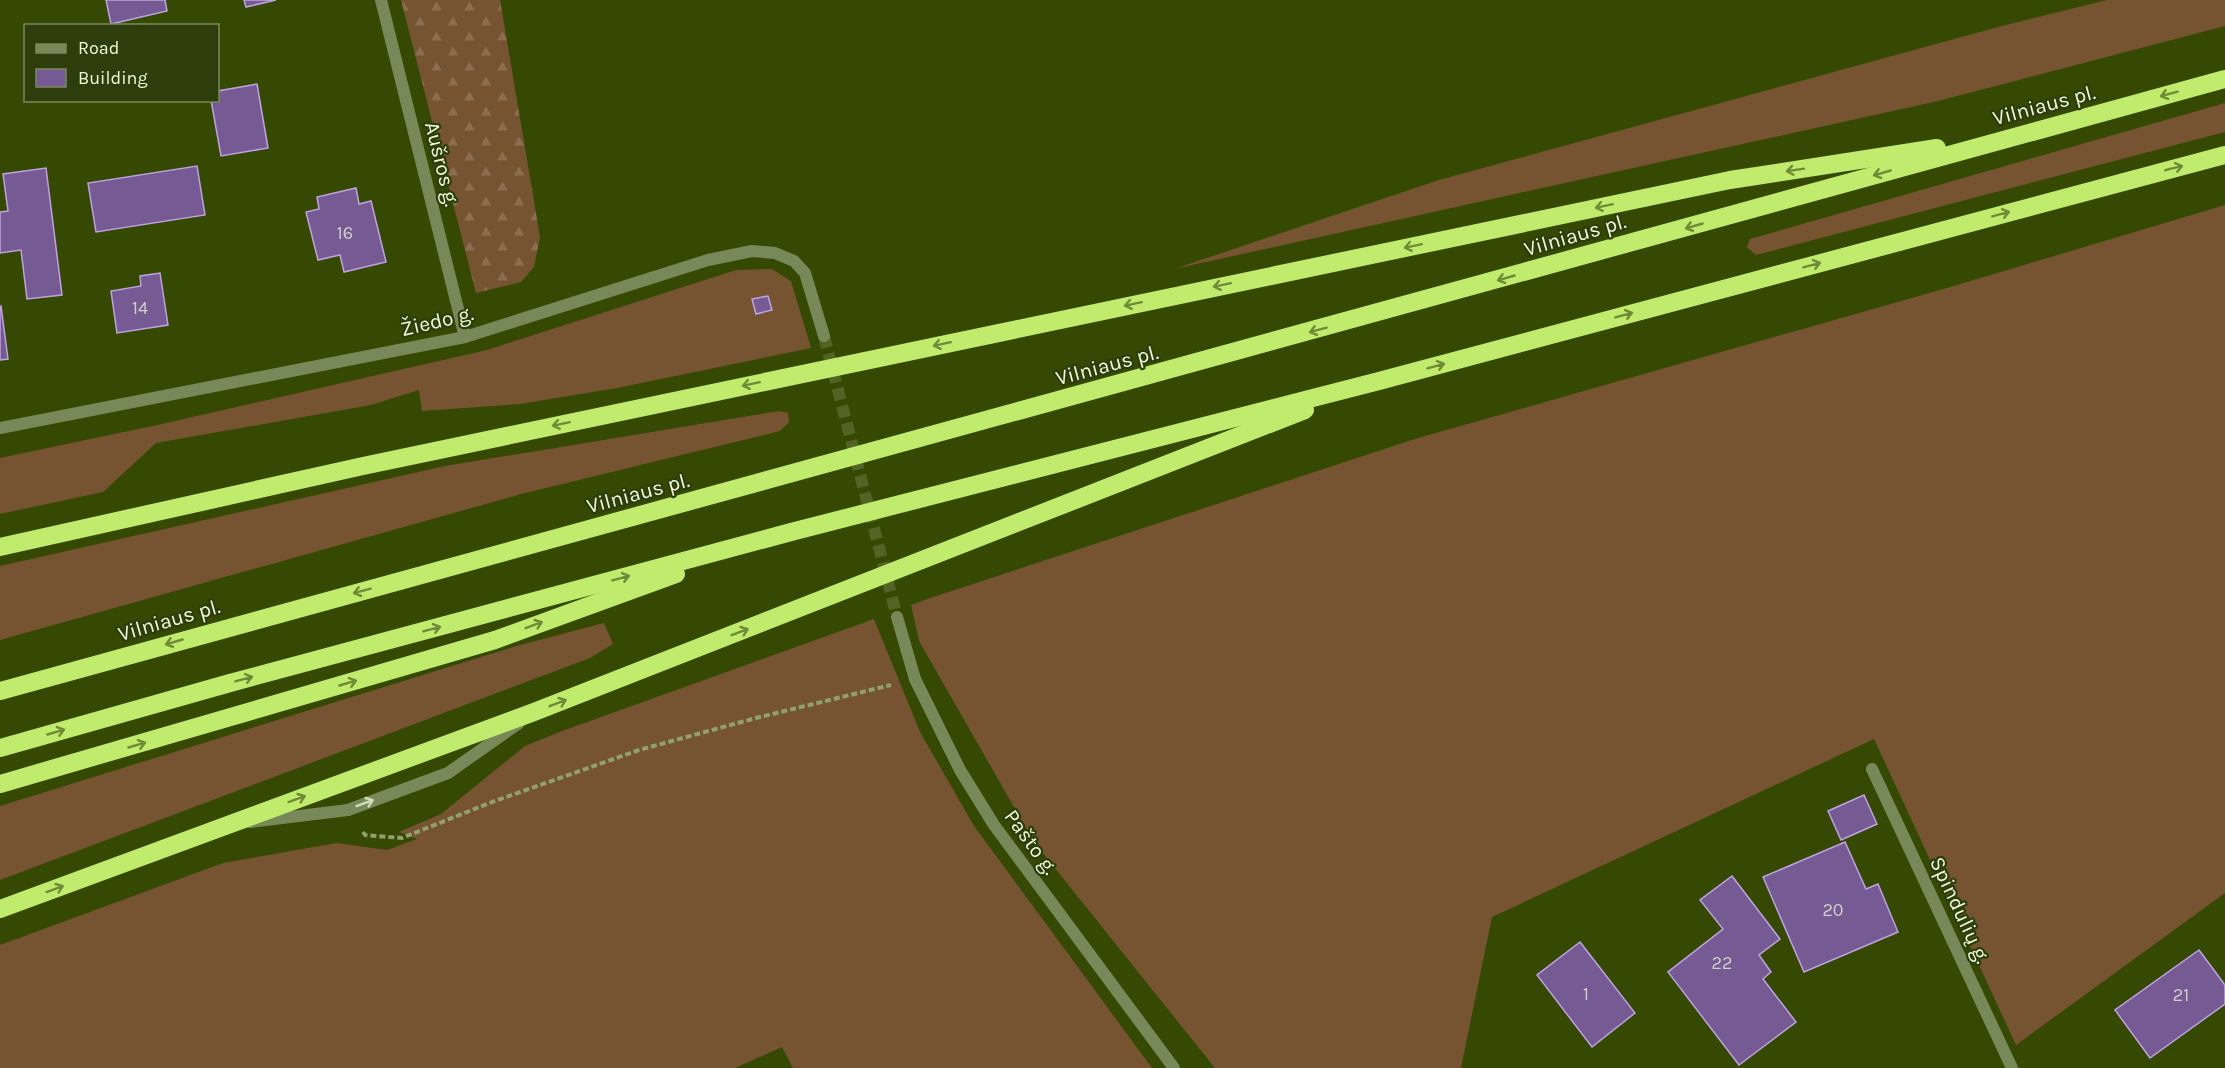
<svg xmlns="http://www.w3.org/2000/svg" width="2225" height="1068" font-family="Karla,sans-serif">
<defs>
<pattern id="forest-firs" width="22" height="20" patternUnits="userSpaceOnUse" patternTransform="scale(1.5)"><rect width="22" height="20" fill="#765432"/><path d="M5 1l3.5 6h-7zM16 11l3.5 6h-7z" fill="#8a6e4f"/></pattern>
</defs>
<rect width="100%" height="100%" fill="#354903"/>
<g fill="#765432">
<path d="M2107 0H2225V26L1938 101 1174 269 1439 180 1998 27Z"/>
<path d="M2225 103V132L1756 255 1747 247 1750 239Z"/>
<path d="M2225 205V893L2016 1045 1874 739 1492 917 1461 1068H1215L1034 842 919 641 911 605 930 598 1418 438 1947 288Z"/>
<path d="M772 269 791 281 811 348 617 388 520 404 422 411 419 390 371 405 156 443 103 492 0 514V458L162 424 487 350 736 270Z"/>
<path d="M779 411 788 413 789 422 780 431 525 493 0 640V566L445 466Z"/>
<path d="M874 619 920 732 974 826 1152 1068H793L782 1047 735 1068H0V945L223 863 337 843 387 850 417 839 399 832 441 814 525 746 562 731Z"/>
<path d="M604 623 613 644 590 658 0 880V806L520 645Z"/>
</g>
<path fill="url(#forest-firs)" d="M401 0H500L540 237 534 267 521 282 476 293Z"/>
<g fill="#755a93" stroke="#bfa3e1" stroke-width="1.5">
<path d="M106 0H165L167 11 111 24Z"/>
<path d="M244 0H276L246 7Z"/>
<path d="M257 84 268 148 221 156 211 100H218V91Z"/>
<path d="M197 166 205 215 96 232 88 183Z"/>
<path d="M46 168 62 295 27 299 21 250 0 253V212L8 211 3 174Z"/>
<path d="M356 188 359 204 371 201 386 262 344 272 340 255 318 260 306 212 319 209 317 197Z"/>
<path d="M160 273 168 325 117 333 111 291 141 286 140 276Z"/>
<path d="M768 296 772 310 756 314 752 299Z"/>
<path d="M1 306 8 359 0 360V307Z"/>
<path d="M1864 795 1877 824 1841 840 1828 811Z"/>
<path d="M1845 842 1866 889 1878 884 1898 932 1804 972 1763 877Z"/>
<path d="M1732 876 1780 939 1759 955 1771 972 1763 979 1796 1022 1739 1065 1668 972 1723 929 1700 900Z"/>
<path d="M1580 942 1635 1013 1592 1047 1537 975Z"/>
<path d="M2199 950 2225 985V1004L2150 1058 2115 1010Z"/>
</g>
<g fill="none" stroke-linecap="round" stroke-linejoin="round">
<path stroke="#516423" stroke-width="12" stroke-dasharray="12 6" stroke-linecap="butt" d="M824 336 897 617"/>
<path stroke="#91a16e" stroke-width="4" stroke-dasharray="6 3" stroke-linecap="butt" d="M363 832 365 835 402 838 492 802 639 750 756 718 891 685"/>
<path stroke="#778959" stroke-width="12" d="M250 822 348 810 448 773 519 723"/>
<g stroke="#778959" stroke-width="12">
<path d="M381 0 465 337"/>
<path d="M0 428 465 337 708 260 752 251 775 253 794 261 805 273 824 336"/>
<path d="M897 617 915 679 960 770 994 825 1174 1068"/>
<path d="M1872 769 2012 1068"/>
</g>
<g stroke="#c0eb6c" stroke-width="18">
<path d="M0 547 363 466 1730 180 1937 148"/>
<path d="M0 691 2225 79"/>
<path d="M0 748 230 683 791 532 1379 381 2225 155"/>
<path d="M0 784 495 640 676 574"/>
<path d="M0 909 534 712 1305 410"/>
</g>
</g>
<defs><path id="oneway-shaft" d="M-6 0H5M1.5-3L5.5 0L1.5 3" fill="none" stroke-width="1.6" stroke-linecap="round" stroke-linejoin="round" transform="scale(1.5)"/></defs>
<g stroke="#708b37">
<use href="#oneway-shaft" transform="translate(2169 94) rotate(165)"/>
<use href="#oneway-shaft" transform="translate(2174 168) rotate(-14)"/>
<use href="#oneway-shaft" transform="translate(1795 170) rotate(171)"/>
<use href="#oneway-shaft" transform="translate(1882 173) rotate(164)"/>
<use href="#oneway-shaft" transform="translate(1604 206) rotate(168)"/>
<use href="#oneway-shaft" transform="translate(2001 214) rotate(-15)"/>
<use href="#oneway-shaft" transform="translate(1694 226) rotate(164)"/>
<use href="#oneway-shaft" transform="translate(1413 246) rotate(168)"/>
<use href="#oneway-shaft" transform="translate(1812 265) rotate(-15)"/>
<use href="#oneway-shaft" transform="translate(1506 278) rotate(164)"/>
<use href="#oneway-shaft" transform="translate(1222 285) rotate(168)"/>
<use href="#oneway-shaft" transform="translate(1133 304) rotate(168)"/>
<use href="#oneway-shaft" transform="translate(1624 315) rotate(-15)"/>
<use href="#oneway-shaft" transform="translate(1318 330) rotate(165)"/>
<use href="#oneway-shaft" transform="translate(942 344) rotate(168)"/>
<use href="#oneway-shaft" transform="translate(1436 366) rotate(-15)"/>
<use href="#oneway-shaft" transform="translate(751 384) rotate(168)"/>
<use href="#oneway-shaft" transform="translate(561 424) rotate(168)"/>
<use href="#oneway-shaft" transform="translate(621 578) rotate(-15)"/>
<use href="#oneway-shaft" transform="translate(362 591) rotate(165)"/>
<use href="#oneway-shaft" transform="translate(534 625) rotate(-20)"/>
<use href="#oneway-shaft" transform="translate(432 629) rotate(-15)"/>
<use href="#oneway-shaft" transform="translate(740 632) rotate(-21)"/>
<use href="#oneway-shaft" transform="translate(174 642) rotate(164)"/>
<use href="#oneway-shaft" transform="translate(244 679) rotate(-15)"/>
<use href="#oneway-shaft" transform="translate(348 683) rotate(-16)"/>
<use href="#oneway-shaft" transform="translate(558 703) rotate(-21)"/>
<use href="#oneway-shaft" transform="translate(56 732) rotate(-16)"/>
<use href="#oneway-shaft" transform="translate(137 745) rotate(-16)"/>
<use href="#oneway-shaft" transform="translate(297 799) rotate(-20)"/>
<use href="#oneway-shaft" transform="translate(55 889) rotate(-20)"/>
</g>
<use stroke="#d0deb9" href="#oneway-shaft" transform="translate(365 803) rotate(-20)"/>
<g text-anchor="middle" stroke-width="4.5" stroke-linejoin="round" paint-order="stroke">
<g font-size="18" fill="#cfd2c8">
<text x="345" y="239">16</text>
<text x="140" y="314">14</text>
<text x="1833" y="916">20</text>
<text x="1722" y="969">22</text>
<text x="1586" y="1000">1</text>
<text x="2181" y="1001">21</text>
</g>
<g font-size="21" fill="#edfad9" stroke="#2e3d0c">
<text transform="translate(2044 105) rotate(-15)" y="7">Vilniaus pl.</text>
<text transform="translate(442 164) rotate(76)" y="7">Aušros g.</text>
<text transform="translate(1575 235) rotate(-16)" y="7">Vilniaus pl.</text>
<text transform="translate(437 321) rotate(-13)" y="7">Žiedo g.</text>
<text transform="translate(1107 365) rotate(-15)" y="7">Vilniaus pl.</text>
<text transform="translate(638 493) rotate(-15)" y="7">Vilniaus pl.</text>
<text transform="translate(169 620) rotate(-16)" y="7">Vilniaus pl.</text>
<text transform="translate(1031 842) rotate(54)" y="7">Pašto g.</text>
<text transform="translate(1960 910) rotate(65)" y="7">Spindulių g.</text>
</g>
</g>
<rect x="24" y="24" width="195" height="78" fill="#2e3d0c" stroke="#7a895e" stroke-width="1.5"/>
<rect x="36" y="44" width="30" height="9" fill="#778959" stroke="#7a895e" stroke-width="1.5"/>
<text x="78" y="54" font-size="18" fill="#edfad9">Road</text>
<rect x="36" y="69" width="30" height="18" fill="#755a93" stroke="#7a895e" stroke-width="1.5"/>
<text x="78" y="84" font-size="18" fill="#edfad9">Building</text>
</svg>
